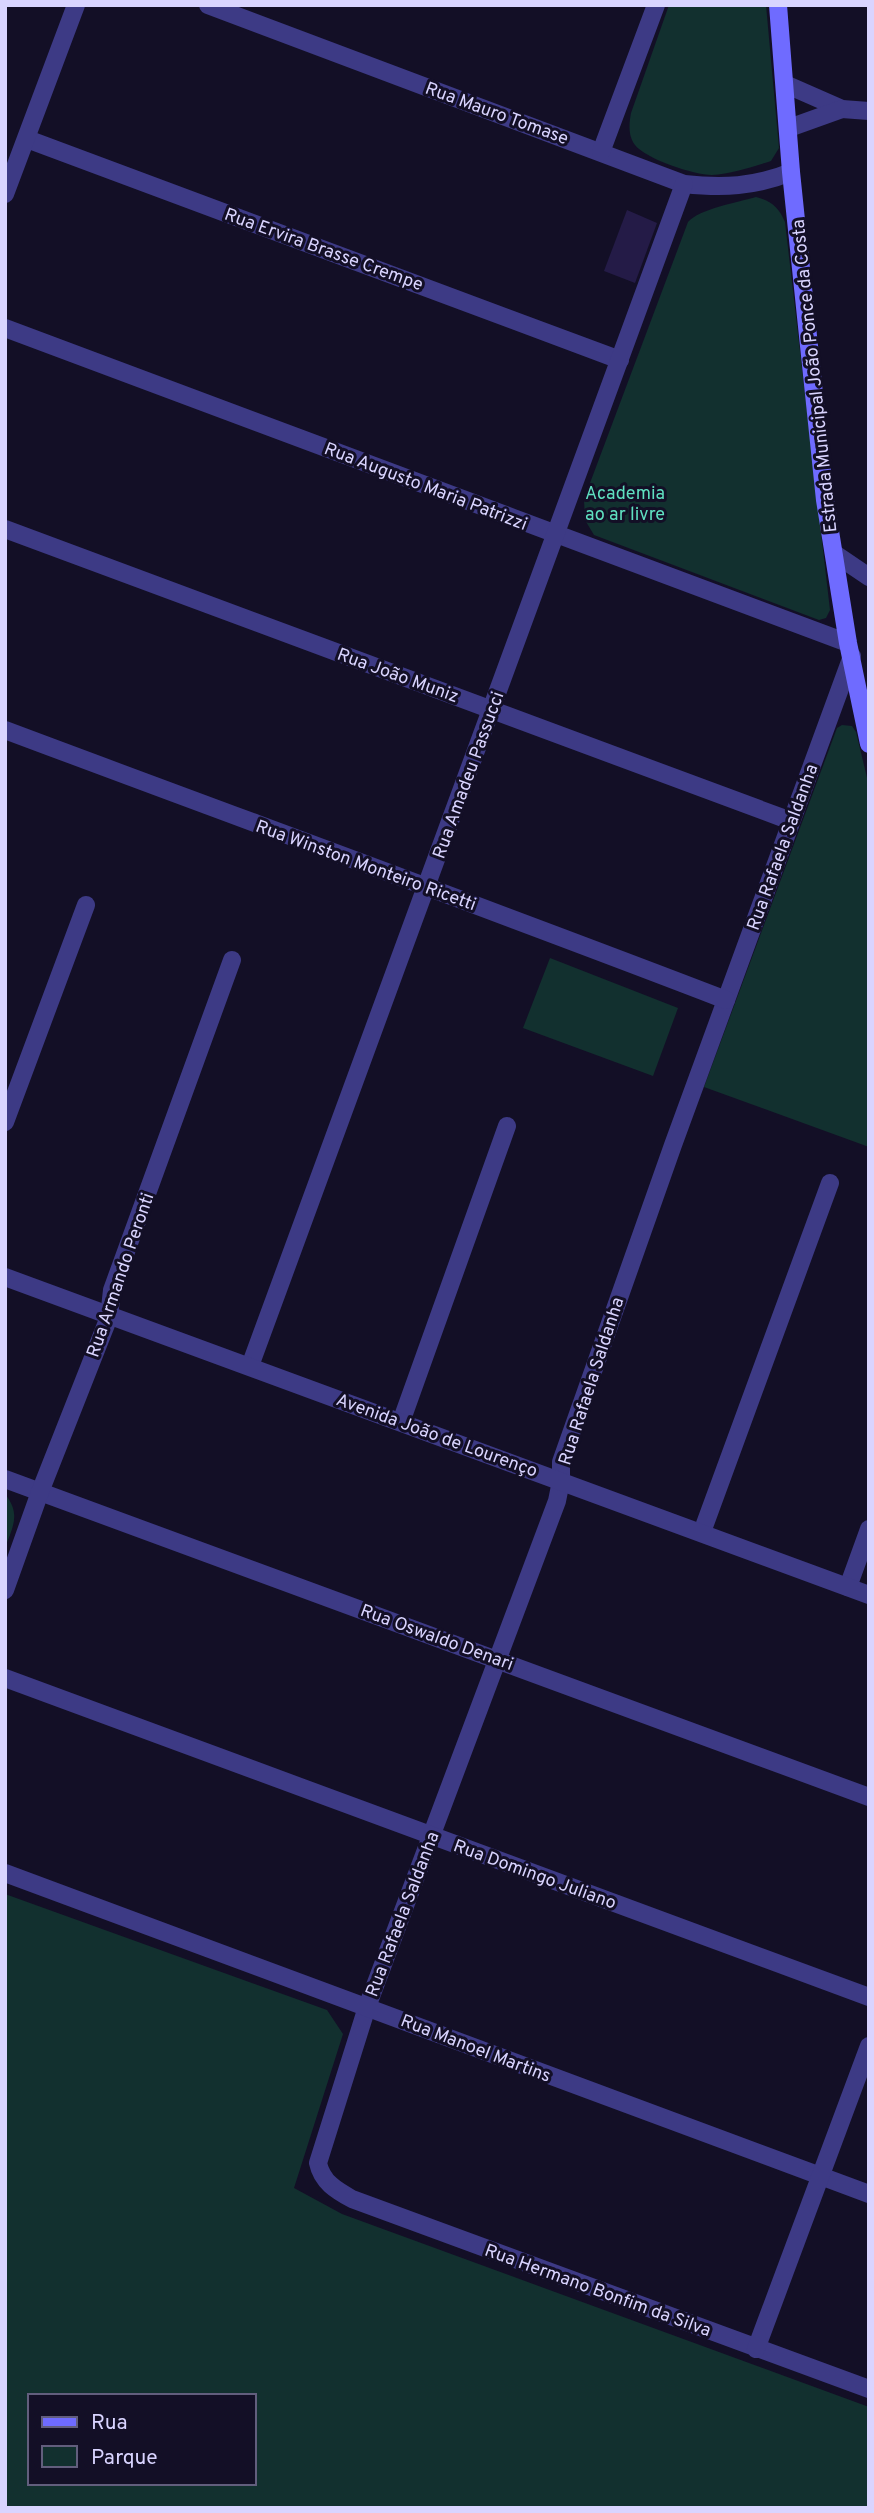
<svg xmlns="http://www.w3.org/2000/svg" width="874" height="2513" font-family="Overpass,sans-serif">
<rect width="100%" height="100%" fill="#130f26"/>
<g fill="#12302f" fill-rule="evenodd">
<path d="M669 5H766L779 148 771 161C752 167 731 174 712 175 694 175 646 159 635 145 628 136 629 124 631 113Z"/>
<path d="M756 197C772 201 779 208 785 222L830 610 826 618 819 620 594 535 585 520 584 499 688 222C699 209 739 202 756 197Z"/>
<path d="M842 725 852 726 856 732 869 786V1147L704 1087 837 728Z"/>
<path d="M550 958 678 1008 653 1076 523 1028Z"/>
<path d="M5 1494C21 1514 13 1526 5 1548Z"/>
<path d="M5 1894 327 2010 343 2034 294 2188 342 2214 869 2407V2508H5ZM30 2396H254V2483H30Z"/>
</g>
<path fill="#241b47" d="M627 210 657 223 635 283 604 271Z"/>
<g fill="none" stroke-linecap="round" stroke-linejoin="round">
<g stroke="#3d3a85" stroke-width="18">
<path d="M208 5 684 184C722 188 755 187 791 172"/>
<path d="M785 84 842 109 869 111"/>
<path d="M789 128 842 109"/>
<path d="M27 139 620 360"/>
<path d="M601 152 656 5"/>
<path d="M5 194 76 5"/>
<path d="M5 328 848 643"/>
<path d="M5 529 791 821"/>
<path d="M835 554 869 577"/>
<path d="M852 656 673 1145 561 1462V1481L557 1501 367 2007 318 2163C322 2182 336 2190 352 2199L869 2389"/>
<path d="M5 730C245 820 487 908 726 1000"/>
<path d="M5 1122 86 905"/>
<path d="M250 1366 684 184"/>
<path d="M401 1422 507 1126"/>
<path d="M5 1479 869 1797"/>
<path d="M702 1532 830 1183"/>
<path d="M848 1587 869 1529"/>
<path d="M5 1590 40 1492 109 1317 112 1290 232 960"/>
<path d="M5 1678 869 1997"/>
<path d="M5 1873 869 2194"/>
<path d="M756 2349 869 2046"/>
</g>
<path stroke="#3d3a85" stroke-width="18" d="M5 1277 869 1595"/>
<path stroke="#6f6bff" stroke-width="18" d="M778 5 791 172 825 500 848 643 869 744"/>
</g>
<g text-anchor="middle" stroke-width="6" stroke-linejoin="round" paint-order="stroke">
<g font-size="18" fill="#d9d4ff" stroke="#130f26">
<text transform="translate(497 113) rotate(20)" y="6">Rua Mauro Tomase</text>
<text transform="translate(324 249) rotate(20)" y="6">Rua Ervira Brasse Crempe</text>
<text transform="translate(814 376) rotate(-96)" y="6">Estrada Municipal João Ponce da Costa</text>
<text transform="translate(426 486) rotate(21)" y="6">Rua Augusto Maria Patrizzi</text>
<text transform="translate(398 675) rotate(20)" y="6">Rua João Muniz</text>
<text transform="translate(468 775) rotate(-70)" y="6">Rua Amadeu Passucci</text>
<text transform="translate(782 847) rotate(-70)" y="6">Rua Rafaela Saldanha</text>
<text transform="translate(366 865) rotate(20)" y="6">Rua Winston Monteiro Ricetti</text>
<text transform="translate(120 1275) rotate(-71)" y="6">Rua Armando Peronti</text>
<text transform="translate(591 1381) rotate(-72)" y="6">Rua Rafaela Saldanha</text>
<text transform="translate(437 1435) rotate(20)" y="6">Avenida João de Lourenço</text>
<text transform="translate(437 1637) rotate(20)" y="6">Rua Oswaldo Denari</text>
<text transform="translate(535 1874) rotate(20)" y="6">Rua Domingo Juliano</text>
<text transform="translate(402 1914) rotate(-69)" y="6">Rua Rafaela Saldanha</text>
<text transform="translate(476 2048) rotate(21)" y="6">Rua Manoel Martins</text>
<text transform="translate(598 2290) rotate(20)" y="6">Rua Hermano Bonfim da Silva</text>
</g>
<g font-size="18" fill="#5fe0c0" stroke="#130f26">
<text x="625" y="499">Academia<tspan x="625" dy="21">ao ar livre</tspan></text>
</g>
</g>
<rect width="874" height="2513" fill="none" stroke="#d9d4ff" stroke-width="14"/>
<rect x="28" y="2394" width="228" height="91" fill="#130f26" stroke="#625e7d" stroke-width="2"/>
<rect x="42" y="2417" width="35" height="10" fill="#6f6bff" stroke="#625e7d" stroke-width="2"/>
<text x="91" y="2429" font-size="21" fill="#d9d4ff">Rua</text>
<rect x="42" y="2446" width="35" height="21" fill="#12302f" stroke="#625e7d" stroke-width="2"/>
<text x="91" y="2464" font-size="21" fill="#d9d4ff">Parque</text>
</svg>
